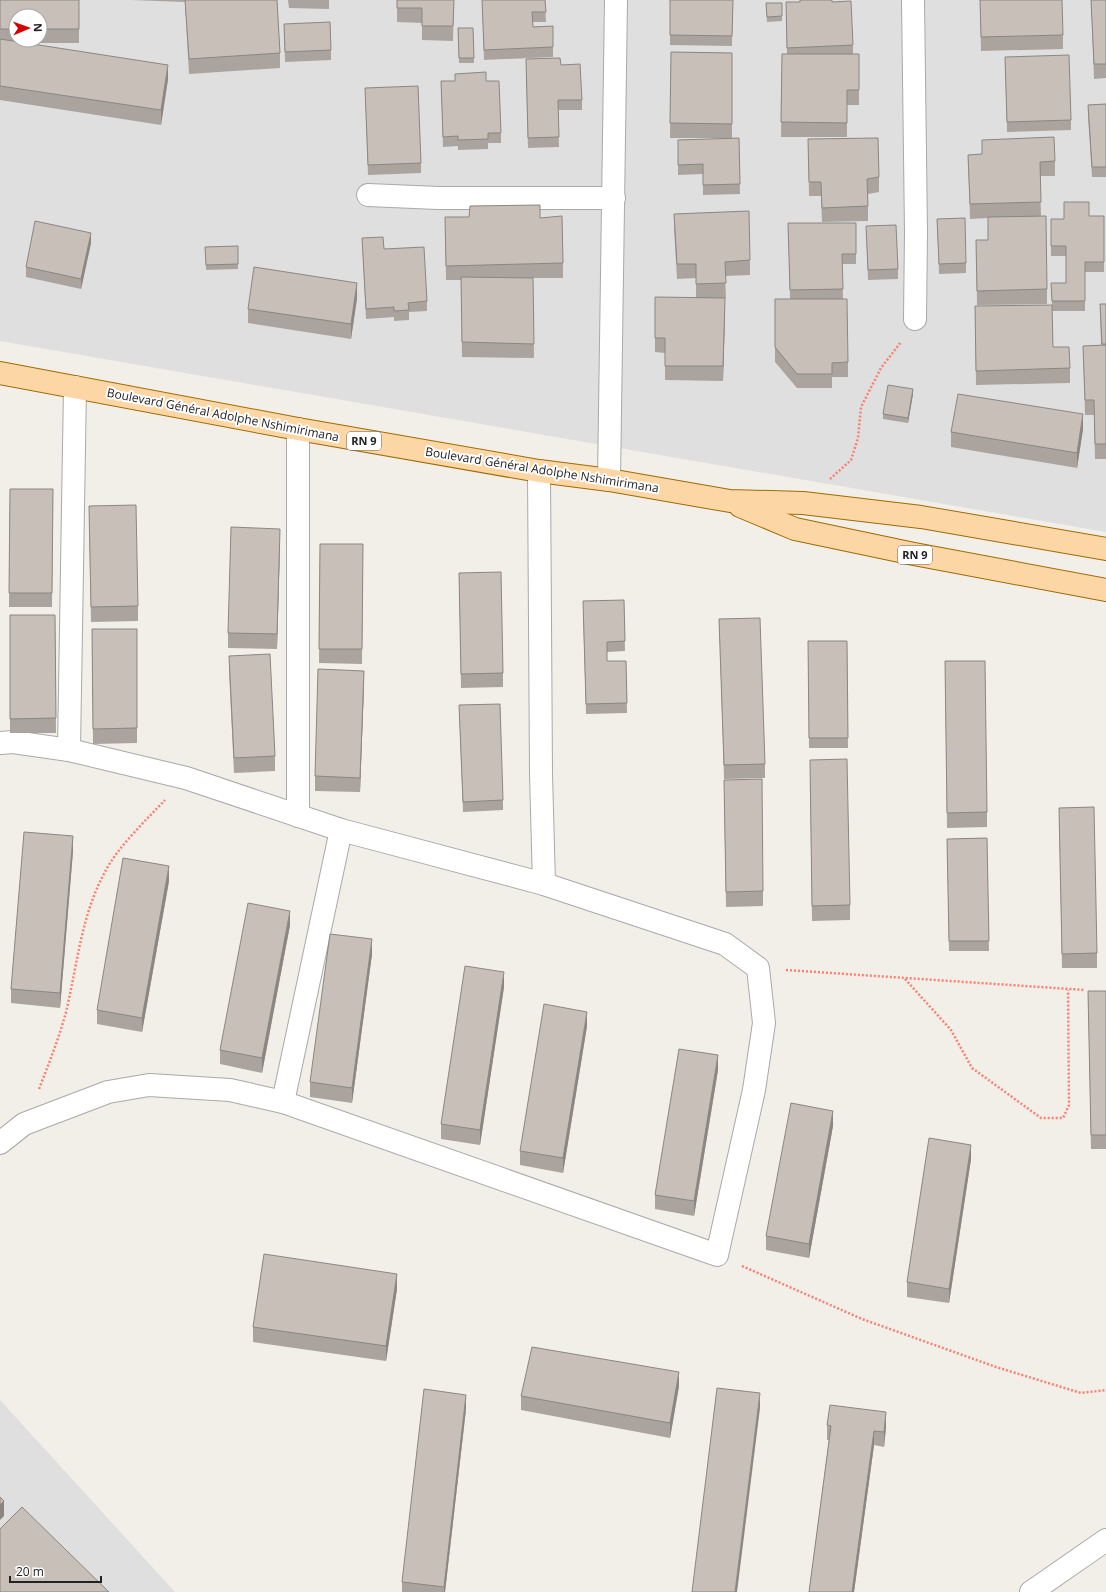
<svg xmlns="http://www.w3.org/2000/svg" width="1106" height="1592" font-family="'Open Sans',sans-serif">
<rect width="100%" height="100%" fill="#f2efe9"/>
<g fill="#e0dfdf" fill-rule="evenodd">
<path d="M0 0H1106V532L0 341ZM16 16H40V40H16Z"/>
<path d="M0 1400 175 1592H0Z"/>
</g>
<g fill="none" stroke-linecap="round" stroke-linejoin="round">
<g stroke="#a9a9a9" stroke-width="24">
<g id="minor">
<path d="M913 0 916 232 915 319"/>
<path d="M368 195 438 198H614"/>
<path d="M609 480 616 0"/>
<path d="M0 743 13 742 69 750 186 778 341 830 544 884 541 774 539 471"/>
<path d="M69 750 75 387"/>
<path d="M298 816V429"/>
<path d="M283 1102 341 830"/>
<path d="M0 1143 24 1124 108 1092 149 1085 230 1090 283 1102 717 1255 754 1090 764 1023 758 968 725 944 544 884"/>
<path d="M1031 1592 1106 1540"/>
</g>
</g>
<g stroke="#a06b00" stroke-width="24">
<g id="major">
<path d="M0 373 298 429 539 471 609 480 730 501 803 503 921 517 1106 549"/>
<path d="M740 506 795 529 914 554 1106 590"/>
</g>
</g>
<g stroke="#fa8072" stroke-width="2.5" stroke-dasharray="2 2" stroke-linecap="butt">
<path d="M830 479 851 460 858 438 861 407 881 368 901 342"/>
<path d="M786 970 1085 990"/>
<path d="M905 979 951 1030 972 1068 1041 1118H1063L1069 1105 1068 990"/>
<path d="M39 1089C49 1063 59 1038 66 1012 78 962 81 915 106 870 118 847 147 819 165 800"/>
<path d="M742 1266 862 1319 996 1367 1081 1393 1106 1390"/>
</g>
<use href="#minor" stroke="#fff" stroke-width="22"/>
<use href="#major" stroke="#fcd6a4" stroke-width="22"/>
</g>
<g fill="#aba49e" fill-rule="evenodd">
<path d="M0 0H79V43H24L168 79 161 125 0 100ZM16 16H40V40H16Z"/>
<path d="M131 0H277L280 53V68L189 74 185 2Z"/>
<path d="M288 0H329V9L289 8Z"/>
<path d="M397 0H454L453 41 422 40V23L397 22Z"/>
<path d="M482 0H545L546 22H533V27L553 26V57L484 60Z"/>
<path d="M670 0H733L732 46 670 45Z"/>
<path d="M800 0H832V2L853 45V54H859V105H847V137H781L782 54H787L786 2H800Z"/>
<path d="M980 0 1063 35V49L981 51Z"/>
<path d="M1091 0H1106V78L1094 79Z"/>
<path d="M766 3H782V21L767 22Z"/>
<path d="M284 24 331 50V60L285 62Z"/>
<path d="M458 28H473L474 63H459Z"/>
<path d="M671 52 732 53V138H670Z"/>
<path d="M1005 57 1071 120V130L1007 132Z"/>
<path d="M561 65 582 100V110H558L559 147 528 148 526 69Z"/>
<path d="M441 81H486L501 133V143H488V149L458 150V146L443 147Z"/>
<path d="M365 88 421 163V173L368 175Z"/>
<path d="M1106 104V177H1092L1088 115V105Z"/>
<path d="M739 138 740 194 703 195V174L678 175V140Z"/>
<path d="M808 139 879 177V192L868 194V221L822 222 821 196H809Z"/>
<path d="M982 140 1055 161V176H1040L1041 216 1047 289V304L977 305 976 240H988V218L970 219 968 155 982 154Z"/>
<path d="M674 214 750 260V275L725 276 726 298H714L725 313 723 381 665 380V353L655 352V297L696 298V278L677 279 674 228Z"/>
<path d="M1089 216H1104V272H1085V311H1052L1053 347 1070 368V383L976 385 975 306 1052 305 1051 283H1066V256H1051V219H1064Z"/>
<path d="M445 217 540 218 563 263V278H533L534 358 462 357 461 280H446Z"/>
<path d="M937 219 966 263V273L939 274Z"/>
<path d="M788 223H856V264H842L843 299 848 362V377H832V388H797L775 362V299H790Z"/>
<path d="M866 226 898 269V279L868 280Z"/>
<path d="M362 238 384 249 427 301V311L409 312V320L394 321V317L366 319Z"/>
<path d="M91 243 81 289 26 277V267Z"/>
<path d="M238 246V269L206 270 205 247Z"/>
<path d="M357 298 351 339 248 323V309Z"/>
<path d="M1100 304H1106V459H1095L1094 415H1085L1083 346 1101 345Z"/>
<path d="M913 394 908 423 883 419V414Z"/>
<path d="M1083 429 1077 468 951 447V432Z"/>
<path d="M10 489H53L52 607H9Z"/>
<path d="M89 520 138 606V621L91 622Z"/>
<path d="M280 543 277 649 228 648V633Z"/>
<path d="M320 544H363L362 664 319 663Z"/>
<path d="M459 573 503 673V687L461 688Z"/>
<path d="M624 600 625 651 607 652V661H626L627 713 586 714 583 611Z"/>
<path d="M10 615H55L56 733H10Z"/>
<path d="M719 619 765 764V778L724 779Z"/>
<path d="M92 629H137V743L93 744Z"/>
<path d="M808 641H847L848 748H809Z"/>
<path d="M229 656 275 756V771L234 773 229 671Z"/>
<path d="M945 661 987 812V827L947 828Z"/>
<path d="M364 685 360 792 315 791V776Z"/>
<path d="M459 705 503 800V810L463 812Z"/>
<path d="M810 774 850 905V920L812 921Z"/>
<path d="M724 794 763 891V906L726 907Z"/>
<path d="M1059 808 1097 953V968H1062Z"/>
<path d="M987 838 989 951H949L947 839Z"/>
<path d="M73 851 60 1008 11 1003V989Z"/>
<path d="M169 881 142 1032 97 1024V1010Z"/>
<path d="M290 925 262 1073 220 1064V1050Z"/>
<path d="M372 954 352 1103 310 1097V1082Z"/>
<path d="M504 987 480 1145 441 1139V1124Z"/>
<path d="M1088 991H1106V1149H1091Z"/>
<path d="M587 1026 563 1173 520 1165V1151Z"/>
<path d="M718 1070 694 1216 655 1209V1195Z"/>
<path d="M833 1126 809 1258 766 1250V1236Z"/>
<path d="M971 1159 949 1303 907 1297V1282Z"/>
<path d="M397 1289 386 1361 253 1342V1327Z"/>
<path d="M679 1386 670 1438 521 1410V1396Z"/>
<path d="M466 1409 445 1592H402V1582Z"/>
<path d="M827 1425 886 1427 884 1447 874 1445 854 1592H809L829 1440H827Z"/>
</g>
<g fill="#8b8681">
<path d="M168 65V79L161 125V110Z"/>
<path d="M91 233V243L81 289V279Z"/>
<path d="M357 283V298L351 339V324Z"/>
<path d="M725 298V313L723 381V366Z"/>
<path d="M913 389V394L908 423V418Z"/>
<path d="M1083 414V429L1077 468V453Z"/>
<path d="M280 529V543L277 649V634Z"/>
<path d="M364 671V685L360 792V778Z"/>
<path d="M73 836V851L60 1008V993Z"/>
<path d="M169 866V881L142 1032V1018Z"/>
<path d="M290 911V925L262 1073V1058Z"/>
<path d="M372 939V954L352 1103V1088Z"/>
<path d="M504 972V987L480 1145V1130Z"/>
<path d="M587 1012V1026L563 1173V1158Z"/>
<path d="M718 1055V1070L694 1216V1201Z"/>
<path d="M833 1111V1126L809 1258V1244Z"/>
<path d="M971 1145V1159L949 1303V1289Z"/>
<path d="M397 1274V1289L386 1361V1346Z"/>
<path d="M679 1372V1386L670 1438V1423Z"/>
<path d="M760 1393V1408L737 1592H735Z"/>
<path d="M466 1395V1409L445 1592H444V1587Z"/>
<path d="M886 1412V1427L884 1447V1432Z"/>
<path d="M874 1431V1445L854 1592H852Z"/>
<path d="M4 1501V1516L0 1520V1505Z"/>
</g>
<g fill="#c7bfb8" stroke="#8b8681">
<path d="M0 0H79V29H40V16H16V29H0Z"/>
<path d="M185 0H277L280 53 189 59Z"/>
<path d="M397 0H454L453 26H422V8H397Z"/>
<path d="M482 0H545L546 12H532L533 27 553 26V47L484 50Z"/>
<path d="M670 0H733L732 36 670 35Z"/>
<path d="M800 0H832V2L851 1 853 45 787 48 786 2H800Z"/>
<path d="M980 0H1062L1063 35 981 37Z"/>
<path d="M1091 0H1106V64H1094Z"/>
<path d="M766 3H782V16L767 17Z"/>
<path d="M330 22 331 50 285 52 284 24Z"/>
<path d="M458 28H473L474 58H459Z"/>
<path d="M0 39 168 65 161 110 0 86Z"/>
<path d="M671 52 732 53V124L670 123Z"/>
<path d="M782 54H859V90H847V123L781 122Z"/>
<path d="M1069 55 1071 120 1007 122 1005 57Z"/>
<path d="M560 58 561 65 580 64 582 100H558L559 137 528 138 526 59Z"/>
<path d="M486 72V81H499L501 133H488V139L458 140V136L443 137 441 81H455V74Z"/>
<path d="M418 86 421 163 368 165 365 88Z"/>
<path d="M1106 104V167H1092L1088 105Z"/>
<path d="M1054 137 1055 161 1040 162 1041 202 970 204 968 155 982 154V140Z"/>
<path d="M739 138 740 184 703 185V164L678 165V140Z"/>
<path d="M878 138 879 177 867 179 868 206 822 208 821 182H809L808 139Z"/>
<path d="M1064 202H1089V216H1104V262H1085V301H1052L1051 283H1066V246H1051V219H1064Z"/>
<path d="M540 205V218L562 216 563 263 446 266 445 217H469L470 206Z"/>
<path d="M749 211 750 260 725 262 726 283 696 284V264H677L674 214Z"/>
<path d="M1046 216 1047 289 977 291 976 240H988V217Z"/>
<path d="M965 218 966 263 939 264 937 219Z"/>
<path d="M35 221 91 233 81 279 26 267Z"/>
<path d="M788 223H856V254H842L843 289 790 290Z"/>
<path d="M896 225 898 269 868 270 866 226Z"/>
<path d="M383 237 384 249 424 247 427 301 408 303 409 310 394 311V307L366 309 362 238Z"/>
<path d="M238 246V264L206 265 205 247Z"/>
<path d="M254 267 357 283 351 324 248 309Z"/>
<path d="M461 277 533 278 534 344 462 342Z"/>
<path d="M655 297 725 298 723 366H665V338H655Z"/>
<path d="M775 299H847L848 362 832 363V374H797L775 347Z"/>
<path d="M1100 304H1106V344H1102Z"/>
<path d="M1052 305 1053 347H1069L1070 368 976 371 975 306Z"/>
<path d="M1106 345V444H1095L1094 400H1085L1083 346Z"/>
<path d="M888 385 913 389 908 418 883 414Z"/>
<path d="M958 394 1083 414 1077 453 951 432Z"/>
<path d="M10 489H53L52 593H9Z"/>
<path d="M136 505 138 606 91 607 89 506Z"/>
<path d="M231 527 280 529 277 634 228 633Z"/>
<path d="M320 544H363L362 649H319Z"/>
<path d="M501 572 503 673 461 674 459 573Z"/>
<path d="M624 600 625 641 607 642V661H626L627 703 586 704 583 601Z"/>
<path d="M10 615H55L56 718 10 719Z"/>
<path d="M760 618 765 764 724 765 719 619Z"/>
<path d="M92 629H137V728L93 729Z"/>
<path d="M808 641H847L848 738H809Z"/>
<path d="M270 654 275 756 234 758 229 656Z"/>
<path d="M945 661H985L987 812 947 813Z"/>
<path d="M318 669 364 671 360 778 315 776Z"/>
<path d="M500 704 503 800 463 802 459 705Z"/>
<path d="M847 759 850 905 812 906 810 760Z"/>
<path d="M762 779 763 891 726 892 724 780Z"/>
<path d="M1094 807 1097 953 1062 954 1059 808Z"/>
<path d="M24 832 73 836 60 993 11 989Z"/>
<path d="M987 838 989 941H949L947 839Z"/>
<path d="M123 858 169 866 142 1018 97 1010Z"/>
<path d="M248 903 290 911 262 1058 220 1050Z"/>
<path d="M330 934 372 939 352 1088 310 1082Z"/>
<path d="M465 966 504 972 480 1130 441 1124Z"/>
<path d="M1088 991H1106V1135H1091Z"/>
<path d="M544 1004 587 1012 563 1158 520 1151Z"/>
<path d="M679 1049 718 1055 694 1201 655 1195Z"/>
<path d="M791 1103 833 1111 809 1244 766 1236Z"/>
<path d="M929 1138 971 1145 949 1289 907 1282Z"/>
<path d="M264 1254 397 1274 386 1346 253 1327Z"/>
<path d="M532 1347 679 1372 670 1423 521 1396Z"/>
<path d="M717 1388 760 1393 735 1592H692Z"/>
<path d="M424 1389 466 1395 444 1587 402 1582Z"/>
<path d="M830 1405 886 1412 884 1432 874 1431 852 1592H809L831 1426 827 1425Z"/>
<path d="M0 1497 4 1501 0 1505Z"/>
<path d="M22 1507 109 1592H0V1529Z"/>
</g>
<g text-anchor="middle" stroke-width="4" stroke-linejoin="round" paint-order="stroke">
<g fill="#fff" stroke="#646464" stroke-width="1">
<rect x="347" y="432" width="34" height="18" rx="3"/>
<rect x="898" y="546" width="34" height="18" rx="3"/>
</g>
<g font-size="11" font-weight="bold" fill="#222">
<text x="364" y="445">RN 9</text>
<text x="915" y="559">RN 9</text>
</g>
<g font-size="12" fill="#222" stroke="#fff">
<text transform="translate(223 415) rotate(11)" y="4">Boulevard Général Adolphe Nshimirimana</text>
<text transform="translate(542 470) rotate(9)" y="4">Boulevard Général Adolphe Nshimirimana</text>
</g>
</g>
<g transform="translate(28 28) rotate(88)"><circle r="19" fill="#ffffff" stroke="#a7a7a7"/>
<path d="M0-3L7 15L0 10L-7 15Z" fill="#d40000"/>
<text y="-6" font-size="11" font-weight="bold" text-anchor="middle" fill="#222222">N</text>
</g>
<path d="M10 1576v6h91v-6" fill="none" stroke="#222222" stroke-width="2"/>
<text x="16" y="1576" font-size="12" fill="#222222" stroke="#ffffff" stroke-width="3" paint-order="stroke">20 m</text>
</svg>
